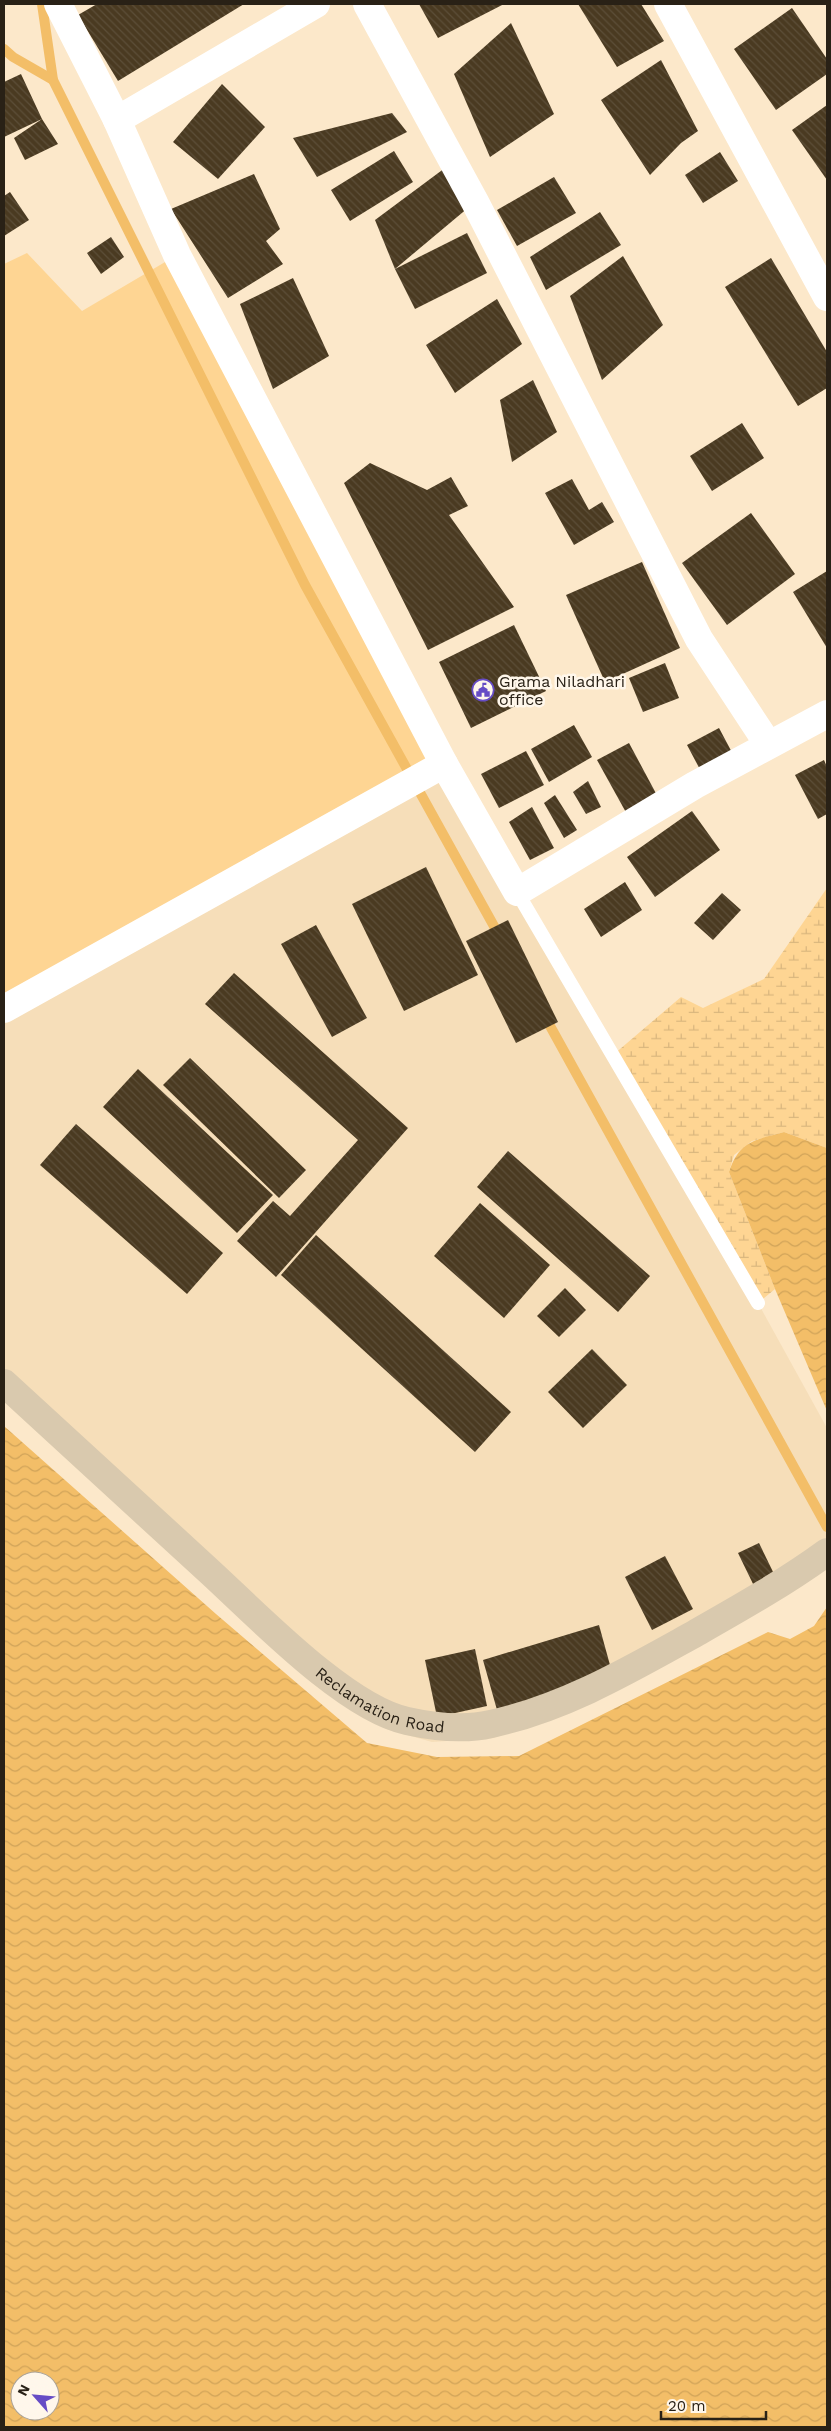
<svg xmlns="http://www.w3.org/2000/svg" width="831" height="2431" font-family="'Work Sans',sans-serif">
<defs>
<pattern id="wetland-marsh" width="20" height="14" patternUnits="userSpaceOnUse" patternTransform="scale(1.25)"><rect width="20" height="14" fill="#fed593"/><path d="M1 5h8M5 5V1M11 12h8M15 12V8" fill="none" stroke="#dab77e"/></pattern>
<pattern id="water-waves" width="16" height="10" patternUnits="userSpaceOnUse" patternTransform="scale(1.25)"><rect width="16" height="10" fill="#f3be68"/><path d="M0 5q4-4 8 0t8 0" fill="none" stroke="#d0a359"/></pattern>
<pattern id="building-back-hatch" width="6" height="6" patternUnits="userSpaceOnUse" patternTransform="scale(1.25)"><rect width="6" height="6" fill="#4a3a21"/><path d="M-1 5l2 2M0 0l6 6M5-1l2 2" fill="none" stroke="#5c4e38"/></pattern>
</defs>
<rect width="100%" height="100%" fill="#fce8ca"/>
<path fill="#f6deb9" d="M444 764 758 1303 827 1428V1542L540 1723 493 1738 432 1742 386 1729 353 1704 4 1396V1009Z"/>
<path fill="#fed593" d="M27 253 82 311 177 255 444 764 4 1009V264Z"/>
<path fill="url(#wetland-marsh)" d="M827 888V1148L784 1132 752 1141 734 1155 729 1172 775 1289 758 1303 613 1055 681 997 703 1008 764 979Z"/>
<g fill="url(#water-waves)" fill-rule="evenodd">
<path d="M784 1132 827 1148V1411L775 1289 729 1172C739 1141 755 1140 784 1132Z"/>
<path d="M4 1426 216 1614 367 1743 437 1757 519 1756 768 1632 790 1639 814 1626 827 1607V2427H4ZM20 2381H50V2411H20Z"/>
</g>
<g fill="none" stroke-linecap="round" stroke-linejoin="round">
<g stroke="#f3be68" stroke-width="10">
<path d="M42 4 53 80 305 585 500 937"/>
<path d="M4 49 13 57 53 80"/>
<path d="M544 1015 827 1527"/>
</g>
</g>
<g fill="url(#building-back-hatch)">
<path d="M97 4H244L118 81 78 15Z"/>
<path d="M419 4H504L438 38Z"/>
<path d="M578 4H641L664 41 617 67Z"/>
<path d="M792 8 827 59V74L776 110 734 49Z"/>
<path d="M511 23 554 114 490 157 454 74Z"/>
<path d="M661 60 698 131 681 143 650 175 601 100Z"/>
<path d="M21 74 42 119 58 144 25 160 14 138 42 119 4 137V82Z"/>
<path d="M222 84 265 127 218 179 173 142Z"/>
<path d="M827 105V180L792 130Z"/>
<path d="M392 113 407 132 317 177 293 138Z"/>
<path d="M394 151 413 182 350 221 331 190Z"/>
<path d="M720 152 738 181 703 203 685 175Z"/>
<path d="M453 162 475 202 395 269 375 220Z"/>
<path d="M254 174 280 229 266 241 283 264 228 298 171 209Z"/>
<path d="M554 177 576 213 517 246 497 210Z"/>
<path d="M10 192 29 220 4 236V196Z"/>
<path d="M600 212 621 245 546 290 530 257Z"/>
<path d="M467 233 487 273 415 309 395 269Z"/>
<path d="M111 237 124 257 101 274 87 253Z"/>
<path d="M623 256 663 325 602 380 570 296Z"/>
<path d="M771 258 827 352V388L798 406 725 287Z"/>
<path d="M293 278 329 356 273 389 240 304Z"/>
<path d="M497 299 522 344 455 393 426 345Z"/>
<path d="M533 380 557 432 512 462 500 400Z"/>
<path d="M742 423 764 458 712 491 690 456Z"/>
<path d="M370 463 427 490 451 477 468 506 449 515 514 607 428 650 344 483Z"/>
<path d="M572 479 589 510 602 502 614 522 574 545 545 493Z"/>
<path d="M751 513 795 574 727 625 682 563Z"/>
<path d="M642 562 680 648 605 682 566 595Z"/>
<path d="M827 571V648L793 592Z"/>
<path d="M514 625 546 691 471 728 439 662Z"/>
<path d="M665 663 679 698 643 712 629 678Z"/>
<path d="M574 725 592 757 549 782 531 749Z"/>
<path d="M719 728 736 760 704 777 687 745Z"/>
<path d="M629 743 659 799 628 816 597 760Z"/>
<path d="M526 751 544 785 499 808 481 774Z"/>
<path d="M824 760 827 767V814L818 819 795 775Z"/>
<path d="M588 781 601 807 586 814 573 792Z"/>
<path d="M555 795 577 830 564 838 544 803Z"/>
<path d="M532 807 554 848 530 860 509 822Z"/>
<path d="M692 811 720 850 655 897 627 857Z"/>
<path d="M426 867 478 975 404 1011 352 904Z"/>
<path d="M625 882 642 910 601 937 584 909Z"/>
<path d="M722 893 741 910 713 940 694 923Z"/>
<path d="M508 920 558 1022 516 1043 466 941Z"/>
<path d="M316 925 367 1018 332 1037 281 944Z"/>
<path d="M234 973 408 1128 276 1277 237 1241 273 1201 290 1216 358 1140 205 1004Z"/>
<path d="M190 1058 306 1170 279 1198 163 1085Z"/>
<path d="M138 1069 273 1195 237 1233 103 1107Z"/>
<path d="M76 1124 223 1253 187 1294 40 1165Z"/>
<path d="M508 1151 650 1276 618 1312 477 1187Z"/>
<path d="M480 1203 550 1265 504 1318 434 1256Z"/>
<path d="M316 1235 511 1412 475 1452 281 1275Z"/>
<path d="M565 1288 586 1310 559 1337 537 1316Z"/>
<path d="M592 1349 627 1385 583 1428 548 1392Z"/>
<path d="M759 1543 776 1578 755 1588 738 1553Z"/>
<path d="M665 1556 693 1609 652 1630 625 1577Z"/>
<path d="M599 1625 613 1676 497 1710 483 1660Z"/>
<path d="M475 1649 487 1706 437 1717 425 1660Z"/>
</g>
<g fill="none" stroke-linecap="round" stroke-linejoin="round">
<path stroke="#fff" stroke-width="14" d="M517 892 758 1303"/>
<g stroke="#fff" stroke-width="28">
<path d="M58 4 117 120 177 255 444 764 517 892 695 785 827 714"/>
<path d="M367 4 475 202 699 639 768 744"/>
<path d="M668 4 827 297"/>
<path d="M117 120 316 4"/>
<path d="M4 1009 444 764"/>
</g>
<path stroke="#d9c9ae" stroke-width="28" id="s1" d="M4 1383C72 1446 141 1509 210 1572 258 1616 346 1708 407 1721 434 1727 465 1730 491 1724 565 1708 631 1669 696 1633 740 1608 786 1582 827 1552"/>
</g>
<defs>
<g id="civic-ring" transform="scale(1.125)"><circle r="9.5" fill="#fff7eb" stroke="#664cc5" stroke-width="1.5"/><path d="M-.6-6.5H3V-4.5H.6V-3L4-1V1h2V6H-6V1h2V-1L-.6-3ZM-1.2 2.5V6h2.4V2.5Z" fill="#664cc5"/></g>
</defs>
<g fill-rule="evenodd">
<use href="#civic-ring" x="483" y="690"/>
</g>
<g text-anchor="middle" stroke-width="5" stroke-linejoin="round" paint-order="stroke">
<g font-size="16" fill="#292116" stroke="#fff7eb" text-anchor="start">
<text x="499" y="687">Grama Niladhari<tspan x="499" dy="18">office</tspan></text>
</g>
<g font-size="16" fill="#292116" stroke="#fff7eb">
<text dy="6" stroke="none"><textPath href="#s1" startOffset="496">Reclamation Road</textPath></text>
</g>
</g>
<rect width="831" height="2431" fill="none" stroke="#292116" stroke-width="10"/>
<g transform="translate(35 2396) rotate(297)"><circle r="24" fill="#fff7eb" stroke="#a9a196"/>
<path d="M0-4L9 19L0 12L-9 19Z" fill="#664cc5"/>
<text y="-8" font-size="14" font-weight="bold" text-anchor="middle" fill="#292116">N</text>
</g>
<path d="M661 2411v8h105v-8" fill="none" stroke="#292116" stroke-width="2.5"/>
<text x="668" y="2411" font-size="15" fill="#292116" stroke="#fff7eb" stroke-width="4" paint-order="stroke">20 m</text>
</svg>
